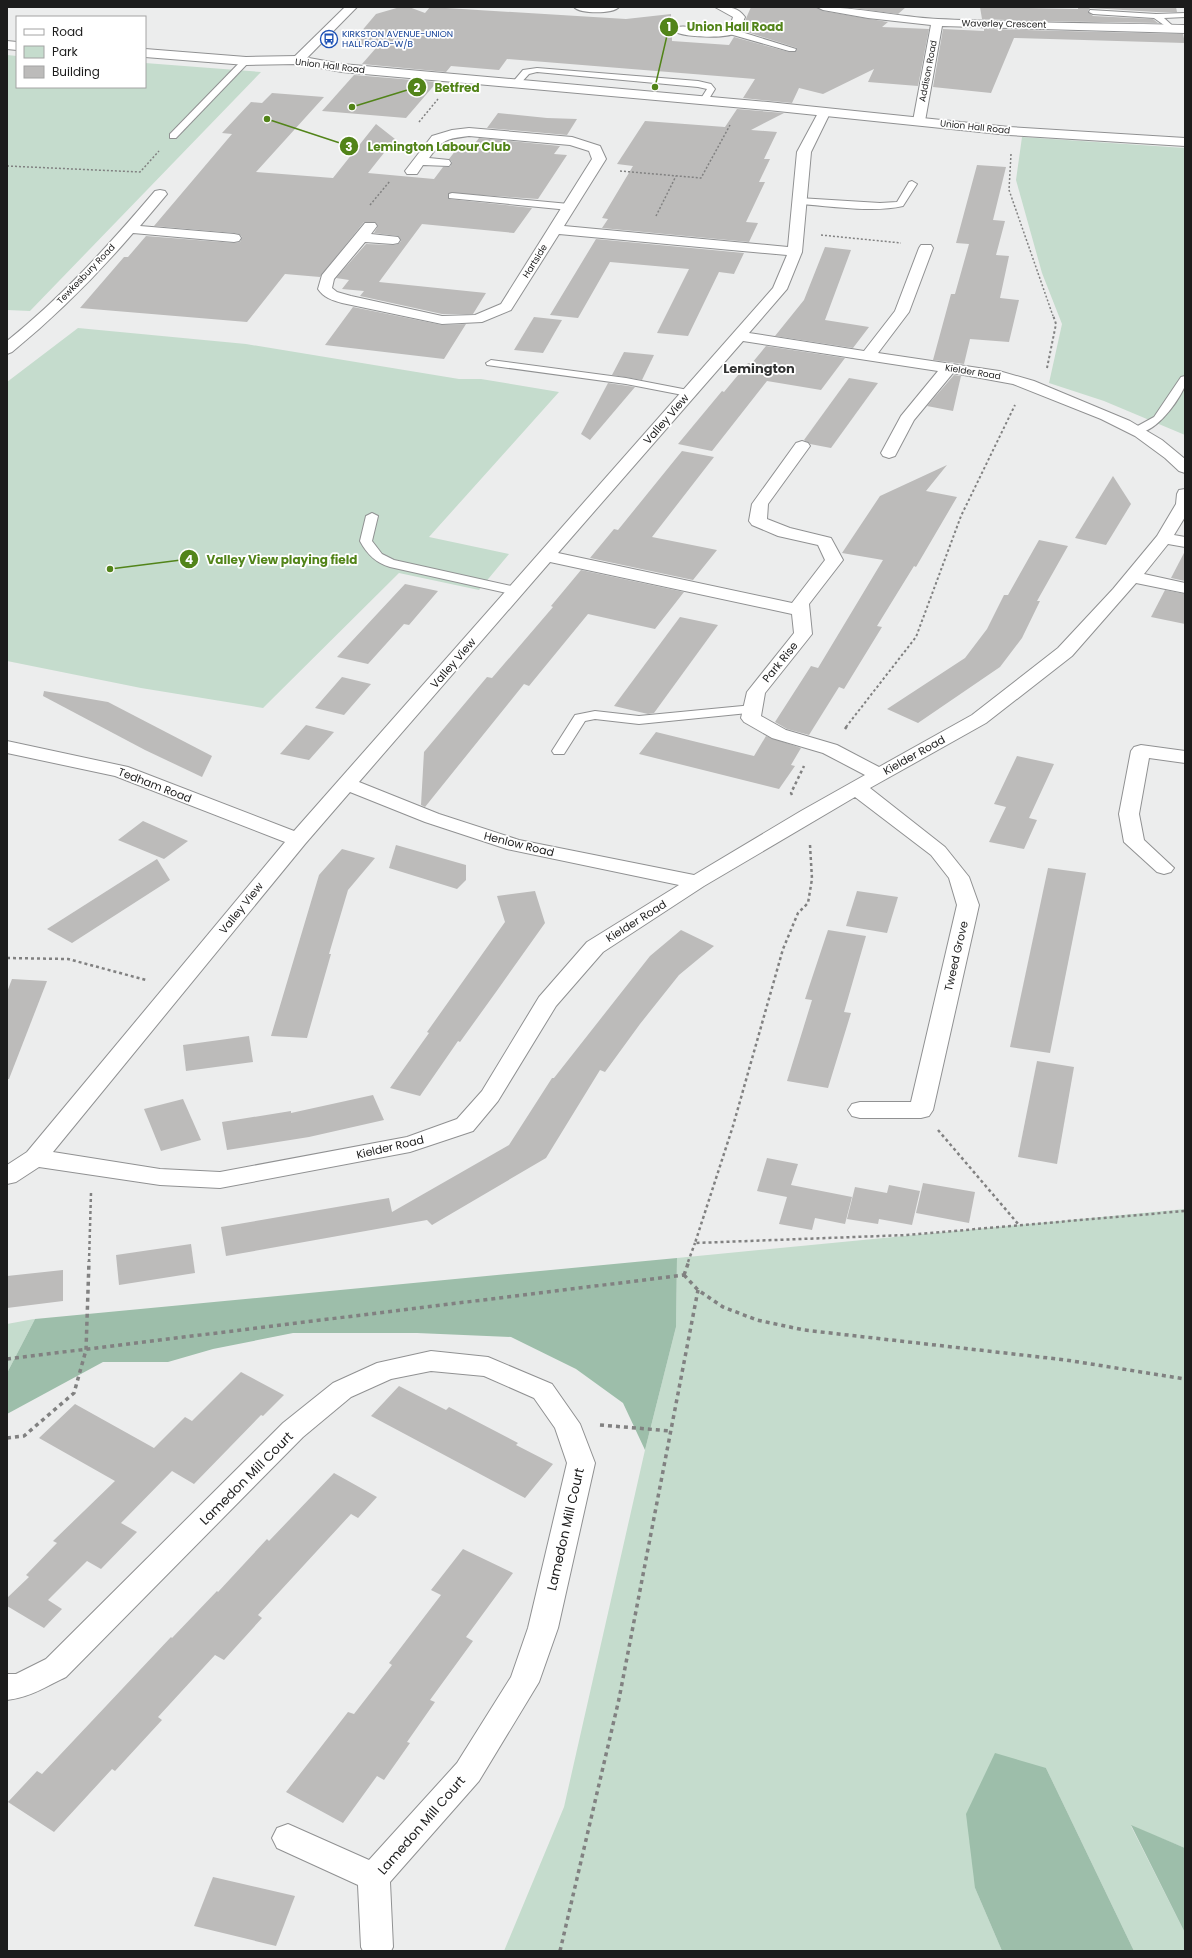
<svg xmlns="http://www.w3.org/2000/svg" width="1192" height="1958" font-family="Poppins,sans-serif">
<rect width="100%" height="100%" fill="#eceded"/>
<g fill="#c5dccd">
<path d="M7 55 17 56V87H145V63L261 72 30 311 7 310Z"/>
<path d="M1022 137 1185 148V435L1104 401 1049 383 1062 324 1042 273 1016 180Z"/>
<path d="M78 328 246 344 459 379H481L559 392 429 537 509 554 479 590 399 573 263 708 141 688 7 661V382Z"/>
<path d="M1185 1209V1848L1131 1826 1185 1933V1951H1134L1046 1768 975 1888 1002 1951H504L564 1807 645 1450 676 1327 677 1258Z"/>
<path d="M34 1319H35L7 1373V1324Z"/>
</g>
<g fill="#9dbeaa">
<path d="M677 1258 676 1327 645 1450 623 1403 576 1369 511 1337 417 1333H293L213 1349 168 1362H103L7 1414V1373L35 1319Z"/>
<path d="M995 1753 1046 1768 1134 1951H1002L975 1888 966 1814Z"/>
<path d="M1131 1825 1185 1848V1933Z"/>
</g>
<g fill="#bcbbba">
<path d="M400 7H409L425 13 430 7 626 19 671 14 672 41 729 45 734 37 789 52H795L797 48 741 30 751 7H816L823 11 888 22 882 27 929 29 918 86 868 82 874 69 823 94 799 88 792 103 743 98 755 79 507 59 499 70 451 66 446 72 362 64 376 48 349 46 376 14Z"/>
<path d="M846 7H906L898 14Z"/>
<path d="M980 7 1078 9V7H1176L1177 12H1156L1090 8 1088 11 1093 16 1153 19 1158 23 1031 21 982 19Z"/>
<path d="M943 29 984 31V29L1183 34 1185 43 1014 38 991 93 933 87Z"/>
<path d="M354 75 437 82 406 118 322 111Z"/>
<path d="M272 93 324 97 256 172 333 178 376 124 395 139 368 173 434 179 443 167H450L452 162 449 159 459 146 472 147 479 138 560 146 554 154 567 155 538 199 449 193V199L532 208 514 233 422 224 379 282 486 293 473 314H442L360 296 364 291 342 289 349 280 336 278 366 244 393 245 398 244 401 241 398 236 374 233 378 226 375 222H364L320 277 285 274 247 322 80 308 124 257H128L146 236 234 243 240 242 242 237 239 234 234 233 154 226 232 134 222 133 251 102 262 103Z"/>
<path d="M737 109 784 113 751 130 777 132 764 159H770L759 182H765L746 222 758 223 749 242 602 228 608 219 602 218 633 166 617 164 645 121 725 127Z"/>
<path d="M498 113 547 118 577 119 567 135 487 128Z"/>
<path d="M977 165 1006 167 993 220 1005 221 996 255 1009 256 1000 298 1019 300 1009 342 970 339 964 364 933 360 951 294H955L969 244 956 243Z"/>
<path d="M596 239 744 253 734 274 719 272 688 336 657 333 689 269 610 262 578 318 550 315Z"/>
<path d="M825 247 851 250 825 320 869 327 853 348 775 336 804 300Z"/>
<path d="M353 307 442 325 466 324 444 359 325 345Z"/>
<path d="M534 317 562 320 543 353 514 350Z"/>
<path d="M766 346 845 358 821 390 767 381 712 451 678 444 722 391 724 392 748 363H752Z"/>
<path d="M624 352 654 355 642 380 612 375Z"/>
<path d="M954 375 961 376 953 411 927 406Z"/>
<path d="M849 378 878 383 831 448 810 444 804 440Z"/>
<path d="M608 383 635 387 590 440 581 434Z"/>
<path d="M682 451 714 457 652 537 717 550 693 580 590 558 614 529 618 530Z"/>
<path d="M947 465 926 491 957 497 916 567 914 566 877 626 882 627 844 689 839 687 809 735 787 729 775 722 811 666 818 668 883 560 842 553 880 496Z"/>
<path d="M1113 476 1131 504 1106 545 1075 538Z"/>
<path d="M1039 540 1068 546 1037 601H1040L1022 638 1000 667 918 723 887 709 965 658 987 629 1004 595H1008Z"/>
<path d="M1185 551V581L1171 578Z"/>
<path d="M581 570 684 592 655 629 588 614 529 686 524 684 425 807 421 805 424 752 487 677 492 678 553 607 551 606Z"/>
<path d="M405 584 438 591 409 625 404 624 368 664 337 657Z"/>
<path d="M1165 590 1185 594V624L1151 617Z"/>
<path d="M680 617 718 625 654 713 648 714 614 706Z"/>
<path d="M342 677 371 684 344 715 315 708Z"/>
<path d="M44 691 108 702 212 756 202 777 145 750 43 696Z"/>
<path d="M306 725 334 732 309 760 280 754Z"/>
<path d="M656 732 754 756 766 736 801 748 791 765 795 766 779 789 639 754Z"/>
<path d="M1017 756 1054 764 1029 818 1037 820 1024 849 989 842 1006 807 994 804Z"/>
<path d="M143 821 188 841 164 859 118 840Z"/>
<path d="M396 845 466 865V880L457 889 389 868Z"/>
<path d="M342 849 375 858 348 890 329 954H331L307 1038 271 1036 319 875Z"/>
<path d="M157 859 170 880 72 943 47 929Z"/>
<path d="M1048 868 1086 873 1050 1053 1010 1047Z"/>
<path d="M535 891 545 923 496 992 460 1042 458 1041 420 1096 390 1088 429 1033 427 1032 505 922 497 896Z"/>
<path d="M857 891 898 897 887 933 846 926Z"/>
<path d="M681 930 714 946 679 975 640 1024 605 1072 600 1070 546 1158 432 1225 427 1220 226 1256 221 1227 389 1198 392 1212 509 1145 552 1078H554L650 956Z"/>
<path d="M828 930 866 936 844 1012 851 1013 828 1088 787 1081 812 1000 805 999Z"/>
<path d="M12 979 47 981 9 1079H7V992Z"/>
<path d="M249 1036 253 1062 186 1071 183 1045Z"/>
<path d="M1037 1061 1074 1067 1057 1164 1018 1157Z"/>
<path d="M373 1095 384 1120 309 1137 227 1150 222 1122 291 1111V1113Z"/>
<path d="M183 1099 201 1140 161 1151 144 1109Z"/>
<path d="M767 1158 798 1164 791 1185 852 1197 845 1224 815 1218 812 1230 779 1224 787 1197 757 1191Z"/>
<path d="M923 1183 975 1192 969 1223 916 1213Z"/>
<path d="M889 1185 920 1191 912 1225 879 1219 878 1224 847 1219 855 1187 887 1193Z"/>
<path d="M191 1244 195 1273 119 1285 116 1255Z"/>
<path d="M63 1270V1301L7 1308V1276Z"/>
<path d="M241 1372 284 1395 263 1416 261 1415 194 1484 172 1471 121 1523 137 1532 101 1569 87 1561 48 1600 62 1609 44 1628 7 1606V1598L29 1577 26 1575 57 1543 53 1541 115 1481 39 1438 75 1404 154 1448 185 1417 192 1421Z"/>
<path d="M399 1386 446 1410 449 1407 518 1443 516 1445 553 1464 525 1498 371 1416Z"/>
<path d="M334 1473 377 1497 358 1518 351 1514 258 1615 262 1618 224 1660 215 1655 158 1717 162 1720 115 1771 112 1769 54 1832 8 1802 37 1771 42 1774 171 1637 172 1638 217 1591 218 1592 267 1539 269 1541Z"/>
<path d="M463 1549 513 1573 466 1637 473 1641 430 1700 435 1702 407 1742 410 1743 384 1780 377 1776 343 1823 286 1792 348 1712 354 1714 392 1665 389 1663 441 1595 431 1590Z"/>
<path d="M213 1877 295 1896 276 1946 194 1926Z"/>
</g>
<g fill="none" stroke-linecap="round" stroke-linejoin="round">
<g stroke="#909192" stroke-width="2">
<g id="service">
<path d="M1090 10 1156 14 1185 13V17L1164 18 1175 28 1171 30 1154 18 1093 14 1089 12Z"/>
<path d="M726 29H732L796 49 795 51H789L726 33Z"/>
<path d="M243 59H249L250 61 176 138H170V134Z"/>
<path d="M537 68 698 81 711 84 715 89 707 102 704 103 700 100 707 89 698 87 537 72 529 74 519 85H513L512 83 523 70Z"/>
<path d="M912 181 917 184 903 206C874 213 830 206 799 204L794 201 799 198 880 203 897 202 909 182Z"/>
<path d="M452 193 569 204 574 207 569 210 449 198V194Z"/>
<path d="M491 360 626 378 688 390 693 393 688 396 626 384 487 365 486 363Z"/>
<path d="M1185 376C1185 380 1186 385 1184 388 1177 403 1153 437 1134 432L1133 430 1134 428 1154 417 1181 377Z"/>
<path d="M372 513 378 516 372 541 382 554 394 560 516 587 522 591 516 595 390 567C376 563 367 554 360 541L366 516Z"/>
<path d="M753 705 758 706 760 709 758 712 639 724 595 719 585 721 564 754H554L552 751 575 715 595 711 639 716Z"/>
</g>
</g>
<g stroke="#909192" stroke-width="2">
<g id="minor">
<path d="M345 7H357L302 63H294L292 60 294 57Z"/>
<path d="M574 7H619C613 14 580 14 574 7Z"/>
<path d="M715 7C727 7 737 6 745 17 743 21 742 28 738 32 730 39 679 38 673 30 681 19 720 39 729 27 731 24 732 20 733 17Z"/>
<path d="M817 7C858 7 898 17 938 19 1020 23 1103 23 1185 25V33L942 26 925 121 919 125 913 121 931 25 868 18 823 10Z"/>
<path d="M824 109 830 113 811 152 802 252 787 289 749 333 864 351 895 311 919 248 921 245H931L933 248 909 312 878 353 999 371 1034 381 1130 421 1162 440 1185 459V473L1179 471 1165 458 1135 436 1101 419 1013 384 953 373 914 420 895 456 889 458 883 456 881 453 901 416 938 371 743 341 558 553 792 603 825 560 818 545 778 536 752 525 749 521 752 504 796 443 802 441 808 443 810 446 768 504 767 519 790 528 831 538 843 560 809 604 812 634 765 693 761 716 786 730 837 745 879 767 972 715 1058 648 1113 589 1157 536 1176 504 1177 494 1179 490 1185 489V517L1174 535 1185 537V547L1168 544 1144 574 1185 583V593L1136 583 1072 656 986 723 870 788 945 847 969 877 979 905 933 1110 929 1116 921 1118H860L852 1116 848 1110 852 1104 860 1102H911L957 905 949 878 931 855 855 797 704 886 603 952 556 1006 498 1101 473 1131 410 1152 220 1188 160 1185 39 1167 16 1182 7 1184V1165L27 1152 285 842 115 776 7 753V741L128 767 294 831 773 288 787 255 559 234 511 310 482 322 442 324 342 303C332 300 324 298 318 289L322 275 365 223H375L377 226 371 234 398 237 400 240 398 243 393 244 365 242 334 279 332 288 337 292 351 296 442 316 475 315 501 304 592 159 589 151 570 145 469 136C446 139 443 139 429 158L449 160 451 163 449 166 423 165 417 174H407L405 171 432 136 452 130 469 128 572 137 600 146 606 159 564 226 788 247 797 152 818 113ZM550 562 792 614 794 633 747 692 741 718 744 722 772 738 823 753 865 775 801 811 694 875 519 840 439 814 359 782ZM350 792 425 822 507 849 679 885 587 942 539 997 482 1091 457 1119 407 1137 220 1172 160 1169 53 1152 305 844Z"/>
<path d="M160 190 165 191 167 194 140 226 234 234 239 235 241 238 239 241 234 242 133 233C96 276 56 316 12 352L7 354V341C62 297 109 245 155 191Z"/>
<path d="M1141 745 1185 751V763L1149 758 1139 814 1144 840 1174 868 1171 872 1164 874 1157 872 1124 842 1119 814 1131 751 1134 747Z"/>
<path d="M431 1351 488 1357 552 1384 580 1424 595 1463 558 1628 539 1682 479 1781 390 1882 393 1947 391 1951H363L361 1947 358 1885 277 1848 272 1838 277 1828 288 1824 369 1860 457 1763 511 1677 528 1628 567 1463 555 1428 534 1398 484 1376 431 1371 391 1379 351 1397 303 1437 66 1677C47 1686 29 1698 7 1700V1674H16L46 1659 283 1423 333 1383 377 1363Z"/>
</g>
</g>
<g stroke="#909192" stroke-width="2">
<g id="tertiary">
<path d="M7 41 17 42V50L7 49Z"/>
<path d="M145 49 246 57 298 56 342 64 768 102 1009 127 1185 138V146L1009 135 768 110 342 72 298 64 246 65 145 57Z"/>
</g>
</g>
<g stroke="#818181" stroke-width="1.5" stroke-dasharray="2 2" stroke-linecap="butt">
<path d="M419 122 438 99"/>
<path d="M1011 154 1009 190 1053 316"/>
<path d="M7 166 140 172 159 151"/>
<path d="M620 171 701 178 730 125"/>
<path d="M370 205 390 181"/>
<path d="M656 216 676 176"/>
<path d="M821 235 901 243"/>
</g>
<g stroke="#818181" stroke-width="2" stroke-dasharray="2.5 2.5" stroke-linecap="butt">
<path d="M1047 368 1056 324 1053 315"/>
<path d="M846 727 916 637 961 516 1015 405"/>
</g>
<g stroke="#818181" stroke-width="2.5" stroke-dasharray="3 3" stroke-linecap="butt">
<path d="M845 729 847 726"/>
<path d="M792 795 791 793 804 766"/>
<path d="M810 845 812 879 808 903 798 913 783 949 733 1126 695 1243 907 1235 1185 1211"/>
<path d="M7 958 68 959 146 980"/>
<path d="M938 1130 1019 1225"/>
<path d="M89 1262 91 1193"/>
<path d="M688 1262 695 1243"/>
</g>
<g stroke="#818181" stroke-width="3.5" stroke-dasharray="4 4" stroke-linecap="butt">
<path d="M684 1275 698 1290 723 1307 757 1320 804 1330 1066 1360 1185 1379"/>
<path d="M684 1275 689 1261"/>
<path d="M7 1359 684 1275"/>
<path d="M600 1425 671 1431"/>
<path d="M7 1438 24 1436 74 1393 86 1350 89 1261"/>
<path d="M560 1951 619 1699 698 1290"/>
</g>
<use href="#service" fill="#fff" fill-rule="evenodd"/>
<use href="#minor" fill="#fff" fill-rule="evenodd"/>
<use href="#tertiary" fill="#fff" fill-rule="evenodd"/>
</g>
<defs>
<g id="bus-ring" transform="scale(0.9)"><circle r="9.5" fill="#fff" stroke="#1a4fb4" stroke-width="1.5"/><path d="M-5-6H5V4H4V6H2V4H-2V6H-4V4H-5ZM-3.5-4V0h7V-4ZM-3.5 1.2v1.5H-2V1.2ZM2 1.2v1.5H3.5V1.2Z" fill="#1a4fb4"/></g>
</defs>
<g fill-rule="evenodd">
<use href="#bus-ring" x="329" y="39"/>
</g>
<g text-anchor="middle" stroke-width="3.5" stroke-linejoin="round" paint-order="stroke">
<g font-size="9" fill="#1c1c1c" stroke="#fff">
<text transform="translate(1004 24) rotate(1)" y="3">Waverley Crescent</text>
<text transform="translate(330 66) rotate(7)" y="3">Union Hall Road</text>
<text transform="translate(928 71) rotate(-79)" y="3">Addison Road</text>
<text transform="translate(975 127) rotate(6)" y="3">Union Hall Road</text>
<text transform="translate(535 261) rotate(-58)" y="3">Hartside</text>
<text transform="translate(86 274) rotate(-46)" y="3">Tewkesbury Road</text>
<text transform="translate(973 372) rotate(9)" y="3">Kielder Road</text>
</g>
<g font-size="9" fill="#164399" stroke="#fff" text-anchor="start">
<text x="342" y="37">KIRKSTON AVENUE-UNION<tspan x="342" dy="10">HALL ROAD-W/B</tspan></text>
</g>
<g font-size="11" fill="#1c1c1c" stroke="#fff">
<text transform="translate(666 419) rotate(-49)" y="4">Valley View</text>
<text transform="translate(780 662) rotate(-51)" y="4">Park Rise</text>
<text transform="translate(453 663) rotate(-49)" y="4">Valley View</text>
<text transform="translate(914 755) rotate(-29)" y="4">Kielder Road</text>
<text transform="translate(155 785) rotate(21)" y="4">Tedham Road</text>
<text transform="translate(519 844) rotate(14)" y="4">Henlow Road</text>
<text transform="translate(241 908) rotate(-51)" y="4">Valley View</text>
<text transform="translate(636 921) rotate(-32)" y="4">Kielder Road</text>
<text transform="translate(956 956) rotate(-77)" y="4">Tweed Grove</text>
<text transform="translate(390 1147) rotate(-13)" y="4">Kielder Road</text>
</g>
<g font-size="13" font-weight="bold" fill="#323333" stroke="#fff">
<text x="759" y="373">Lemington</text>
</g>
<g font-size="13" fill="#1c1c1c" stroke="#fff">
<text transform="translate(246 1478) rotate(-45)" y="5">Lamedon Mill Court</text>
<text transform="translate(565 1529) rotate(-77)" y="5">Lamedon Mill Court</text>
<text transform="translate(421 1825) rotate(-49)" y="5">Lamedon Mill Court</text>
</g>
</g>
<path fill="none" stroke="#528419" stroke-width="1.5" d="M655 87L669 27M352 107L417 87M267 119L349 146M110 569L189 559"/>
<g fill="#528419" stroke="#fff" stroke-width="1.5">
<circle cx="655" cy="87" r="4"/>
<circle cx="352" cy="107" r="4"/>
<circle cx="267" cy="119" r="4"/>
<circle cx="110" cy="569" r="4"/>
<circle cx="669" cy="27" r="10"/>
<circle cx="417" cy="87" r="10"/>
<circle cx="349" cy="146" r="10"/>
<circle cx="189" cy="559" r="10"/>
</g>
<g font-size="12" text-anchor="middle" font-weight="bold" fill="#fff">
<text x="669" y="31">1</text>
<text x="417" y="92">2</text>
<text x="349" y="151">3</text>
<text x="189" y="564">4</text>
</g>
<g font-size="12" text-anchor="middle" font-weight="bold" fill="#528419" stroke="#fff" stroke-width="3.5" stroke-linejoin="round" paint-order="stroke">
<text x="735" y="31">Union Hall Road</text>
<text x="457" y="92">Betfred</text>
<text x="439" y="151">Lemington Labour Club</text>
<text x="282" y="564">Valley View playing field</text>
</g>
<rect width="1192" height="1958" fill="none" stroke="#1c1c1c" stroke-width="16"/>
<rect x="16" y="16" width="130" height="72" fill="#ffffff" stroke="#a4a4a4"/>
<rect x="24" y="29" width="20" height="6" fill="#ffffff" stroke="#a4a4a4"/>
<text x="52" y="36" font-size="12" fill="#1c1c1c">Road</text>
<rect x="24" y="46" width="20" height="12" fill="#c5dccd" stroke="#a4a4a4"/>
<text x="52" y="56" font-size="12" fill="#1c1c1c">Park</text>
<rect x="24" y="66" width="20" height="12" fill="#bcbbba" stroke="#a4a4a4"/>
<text x="52" y="76" font-size="12" fill="#1c1c1c">Building</text>
</svg>
